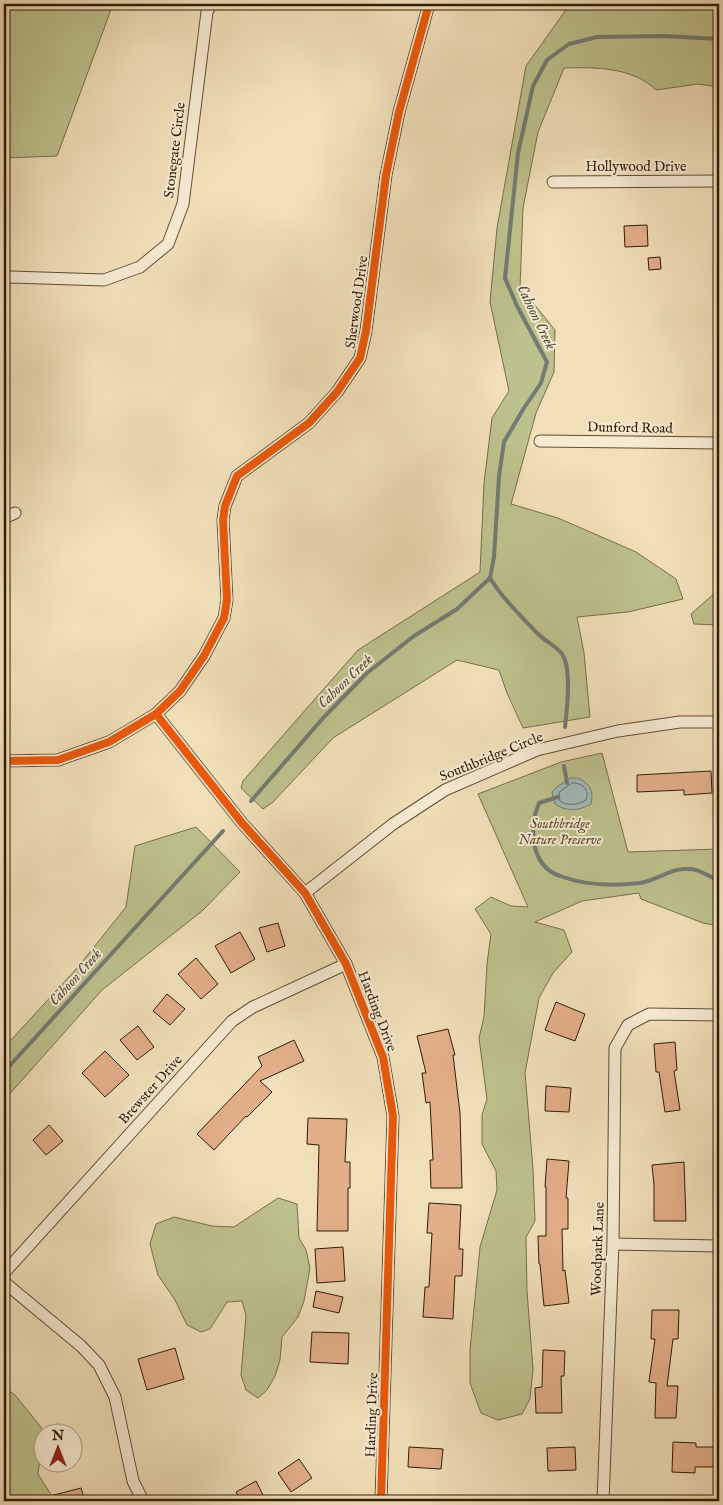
<svg xmlns="http://www.w3.org/2000/svg" width="723" height="1505" font-family="'IM FELL English',serif">
<rect width="100%" height="100%" fill="#f1dfb9"/>
<filter id="stains"><feTurbulence type="fractalNoise" baseFrequency=".004" numOctaves="4"/><feColorMatrix values="0 0 0 0 .2 0 0 0 0 .09 0 0 0 0 .02 0 0 0 .5 -.17"/></filter>
<radialGradient id="worn" r=".72"><stop offset=".6" stop-color="#630" stop-opacity="0"/><stop offset="1" stop-color="#630" stop-opacity=".3"/></radialGradient>
<g fill="#bdc18d" stroke="#766f4a">
<path d="M4 4H113L57 156 4 158Z"/>
<path d="M570 4H719V87L698 84 656 90C633 67 594 67 564 68L538 132 523 208 520 287 555 330 554 372 536 413 511 504 558 518 636 552 676 579 683 599 628 612 577 617 584 653 590 717 523 728 507 693 499 670 457 660 333 738 273 802 263 809 241 788 243 781 358 650 480 572 484 483 492 418 509 391 490 302 497 228 526 66Z"/>
<path d="M719 576V625L694 624 691 614 717 591Z"/>
<path d="M602 753 628 852 719 849V926L703 923 641 899 639 893 582 901 535 922 564 930 572 952 553 973 539 998 525 1073 533 1169 535 1221 526 1237 527 1291 533 1369 530 1399 522 1414 498 1420 481 1413 470 1383V1350L480 1247 497 1190 496 1171 482 1144V1115L487 1099 479 1038 484 1017 487 964 491 934 475 909 491 897 511 906 528 907 478 794 561 762Z"/>
<path d="M196 827 240 872 202 911 102 990 7 1097 4 1108V1045L12 1039 78 967 126 907 135 846Z"/>
<path d="M278 1198 297 1204 299 1238 306 1250 310 1268 304 1301 298 1317 282 1337 280 1360 275 1376 267 1390 258 1398 246 1390 241 1375 246 1316 242 1301 227 1302 210 1329 201 1332 187 1325 175 1300 158 1275 150 1244 156 1224 174 1217 212 1226 234 1227Z"/>
<path d="M4 1387 15 1395 44 1431 42 1432V1444L38 1474 55 1501H4Z"/>
</g>
<path fill="#a0baba" stroke="#737b72" d="M570 778H578C590 784 594 790 591 804 579 811 567 812 555 804L552 792 557 787Z"/>
<g fill="none" stroke-linecap="round" stroke-linejoin="round">
<path stroke="#686c60" stroke-width="1" d="M572 783C582 782 590 790 586 800 578 805 568 806 560 801L559 793Z"/>
<g stroke="#737b72" stroke-width="4">
<path d="M490 578C503 599 521 616 538 634 545 641 556 646 562 654 572 668 567 710 565 727"/>
<path d="M564 766 567 783"/>
<path d="M558 797 539 803C529 827 530 866 560 876 584 885 614 886 640 883 655 881 668 870 683 869 703 868 704 876 719 880"/>
<path d="M251 801 324 717 367 673 414 636 457 609 490 578 494 557 499 476 504 442 524 408 541 383 547 362 517 306 505 278 518 153 533 86 547 60 569 44 597 37 664 36 719 39"/>
<path d="M4 1072 223 831"/>
</g>
</g>
<g fill="#e3ae8a" stroke="#301d07">
<path d="M647 225 648 246 625 247 624 226Z"/>
<path d="M660 257 661 269 649 270 648 258Z"/>
<path d="M711 771 712 793 684 795V790L637 792V775Z"/>
<path d="M278 923 285 946 267 952 259 928Z"/>
<path d="M240 932 255 959 231 973 215 946Z"/>
<path d="M196 958 218 984 201 999 178 974Z"/>
<path d="M167 994 185 1009 170 1025 153 1011Z"/>
<path d="M556 1002 585 1014 575 1041 545 1030Z"/>
<path d="M138 1026 154 1047 137 1060 120 1040Z"/>
<path d="M448 1029 455 1055H453L460 1113 462 1188H431L430 1160H433L430 1102 426 1103 422 1073H426L417 1036Z"/>
<path d="M294 1040 304 1061 260 1081 272 1092 247 1117 246 1116 214 1150 197 1134 262 1066 258 1057Z"/>
<path d="M675 1042 677 1070 674 1071 680 1110 665 1112 659 1072H656L654 1044Z"/>
<path d="M105 1051 129 1075 105 1097 82 1073Z"/>
<path d="M546 1086 571 1088 569 1112 545 1111Z"/>
<path d="M308 1118 347 1119 345 1162H350V1188H348V1231H317L319 1145 307 1144Z"/>
<path d="M49 1125 63 1141 46 1155 33 1140Z"/>
<path d="M547 1159 569 1161 566 1198H568V1229H562L563 1271 565 1270 569 1303 544 1306 540 1264H539L538 1236H546V1187H545Z"/>
<path d="M684 1162 686 1221H654V1185L652 1165Z"/>
<path d="M429 1203 461 1205 459 1249H463L462 1276H455L453 1319 423 1317 425 1287H429L432 1233H427Z"/>
<path d="M343 1247 345 1281 317 1283 315 1249Z"/>
<path d="M316 1291 343 1297 339 1313 313 1307Z"/>
<path d="M652 1310H679L678 1339H673L667 1386H678L676 1418H655L656 1383 649 1382 655 1339H651Z"/>
<path d="M312 1332 349 1333 348 1364 310 1362Z"/>
<path d="M175 1348 184 1379 147 1390 138 1359Z"/>
<path d="M543 1350 565 1351 564 1376H561L562 1413H536L535 1388 542 1387Z"/>
<path d="M673 1442 696 1443V1447H719V1467H695V1473L672 1472Z"/>
<path d="M409 1447 443 1449 441 1469 408 1467Z"/>
<path d="M575 1447 576 1470 548 1471 547 1448Z"/>
<path d="M299 1459 312 1478 291 1492 278 1473Z"/>
<path d="M256 1481 266 1501H241L236 1492Z"/>
<path d="M81 1488 85 1501H42V1498Z"/>
</g>
<g fill="none" stroke-linecap="round" stroke-linejoin="round">
<g stroke="#604e34" stroke-width="13">
<g id="street">
<path d="M553 182 719 181"/>
<path d="M4 279 11 277 104 280 140 267 168 244 183 204 207 12 211 4"/>
<path d="M540 441 719 443"/>
<path d="M4 518 15 513"/>
<path d="M156 714 242 823 305 893 346 964 383 1057 393 1116 381 1501"/>
<path d="M4 761 58 760 109 742 156 714 180 691 204 656 224 618 227 600 223 520 225 506 237 476 309 423 337 392 360 358 366 331 386 175 399 112 429 4"/>
<path d="M305 893 393 824 445 790 537 750 618 731 680 722H719"/>
<path d="M613 1244 719 1246"/>
<path d="M4 1273 232 1021 253 1007 346 964"/>
<path d="M4 1282 81 1346 99 1365 115 1397 133 1481 143 1501"/>
<path d="M603 1501 613 1244 615 1048 628 1025 649 1014 719 1015"/>
</g>
</g>
<use href="#street" stroke="#f6ead2" stroke-width="11"/>
<g stroke="#f6ead2" stroke-width="11">
<g id="cycleway">
<path d="M156 714 242 823 305 893 346 964 383 1057 393 1116 381 1501"/>
<path d="M4 761 58 760 109 742 156 714 180 691 204 656 224 618 227 600 223 520 225 506 237 476 309 423 337 392 360 358 366 331 386 175 399 112 429 4"/>
</g>
</g>
<use href="#cycleway" stroke="#e8590c" stroke-width="8"/>
</g>
<g text-anchor="middle" stroke-width="4" stroke-linejoin="round" paint-order="stroke">
<g font-size="14" fill="#301d07" stroke="#f6ead2">
<text transform="translate(174 150) rotate(-83)" y="5">Stonegate Circle</text>
<text x="636" y="171">Hollywood Drive</text>
<text transform="translate(356 302) rotate(-82)" y="5">Sherwood Drive</text>
<text transform="translate(630 427) rotate(1)" y="5">Dunford Road</text>
<text transform="translate(491 756) rotate(-22)" y="5">Southbridge Circle</text>
<text transform="translate(378 1011) rotate(69)" y="5">Harding Drive</text>
<text transform="translate(150 1089) rotate(-48)" y="5">Brewster Drive</text>
<text transform="translate(597 1249) rotate(-88)" y="5">Woodpark Lane</text>
<text transform="translate(371 1415) rotate(-88)" y="5">Harding Drive</text>
</g>
<g font-size="14" font-style="italic" fill="#5a4e2f" stroke="#f6ead2">
<text x="560" y="828">Southbridge<tspan x="560" dy="16">Nature Preserve</tspan></text>
</g>
<g font-size="15" font-style="italic" fill="#524c3d" stroke="#f6ead2">
<text transform="translate(537 317) rotate(64)" y="5">Cahoon Creek</text>
<text transform="translate(345 681) rotate(-44)" y="5">Cahoon Creek</text>
<text transform="translate(75 977) rotate(-48)" y="5">Cahoon Creek</text>
</g>
</g>
<rect width="723" height="1505" fill="none" stroke="#f1dfb9" stroke-width="20"/>
<rect x="5" y="5" width="713" height="1495" fill="none" stroke="#301d07" stroke-width="2.5"/>
<rect x="10" y="10" width="703" height="1485" fill="none" stroke="#301d07"/>
<g transform="translate(58 1448)"><circle r="24" fill="#f6ead2" stroke="#a79881"/>
<path d="M0-4L9 19L0 12L-9 19Z" fill="#8f2418"/>
<text y="-8" font-size="14" font-weight="bold" text-anchor="middle" fill="#301d07">N</text>
</g>
<rect width="100%" height="100%" filter="url(#stains)"/>
<rect width="100%" height="100%" fill="url(#worn)"/>
</svg>
